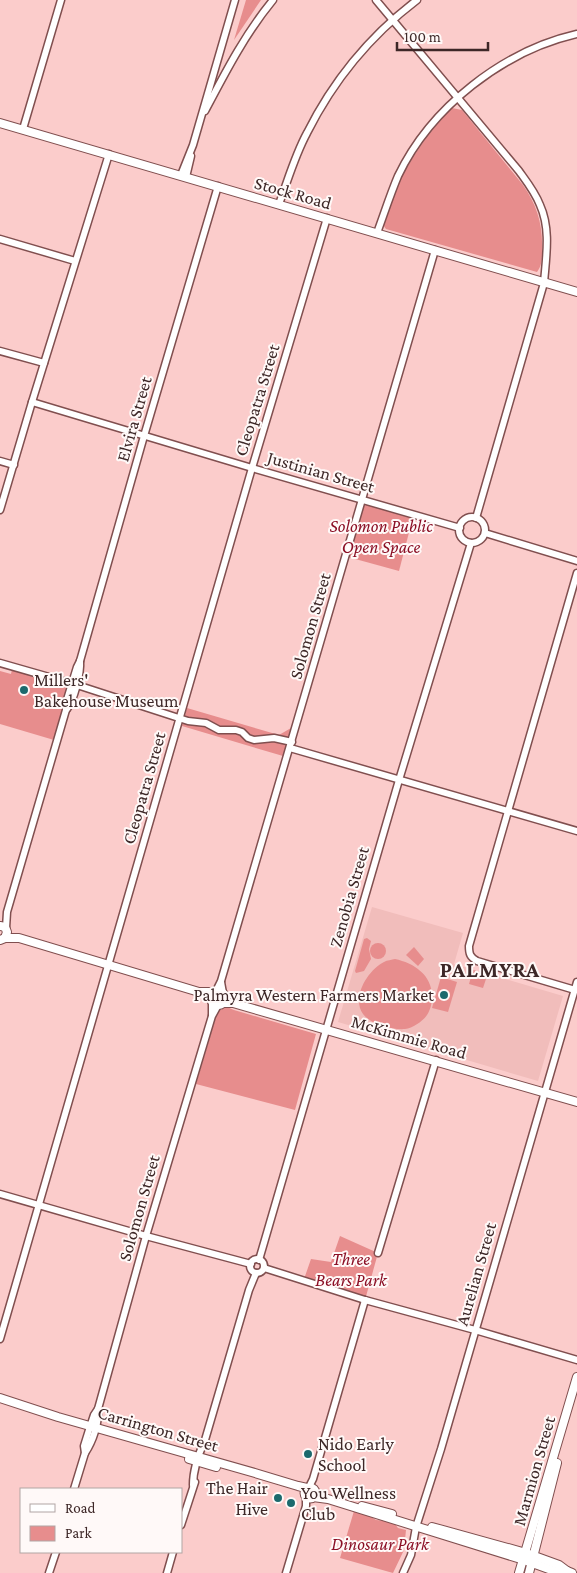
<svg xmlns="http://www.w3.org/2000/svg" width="577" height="1573" font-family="'Crimson Pro',serif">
<rect width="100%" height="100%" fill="#fbcccb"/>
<path fill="#f1bdbb" d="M372 907 463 933 454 964 563 996 538 1081 338 1022Z"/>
<g fill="#e78d8d">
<path d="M246 0H261L234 40Z"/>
<path d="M452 108 462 110 523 185C537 205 543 225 542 249 542 258 542 266 537 272L386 229 383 225C388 211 392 197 398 184 412 156 430 130 452 108Z"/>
<path d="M369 504 413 517 399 571 348 557 363 506Z"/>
<path d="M12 669 63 684 68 689V692L54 740 0 724V671L11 674Z"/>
<path d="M187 708 279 735 291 728 283 756 182 726Z"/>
<path d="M367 938 371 941 369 949 371 959 364 971 356 973 355 971 364 939Z"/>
<circle cx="378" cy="951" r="8"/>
<path d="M414 947 424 959 418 966 406 955Z"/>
<path d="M395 959C414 963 432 975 432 996 432 1002 431 1009 427 1015 423 1021 413 1028 405 1029 393 1030 371 1025 363 1014 351 997 368 970 384 962 387 960 392 960 395 959Z"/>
<path d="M473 970 485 973 483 978 486 979 483 988 469 984Z"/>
<path d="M441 977 457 982 448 1012 432 1008Z"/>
<path d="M224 1007H227L234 1010 316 1034 295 1110 196 1084 218 1010H221Z"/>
<path d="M340 1236 378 1253 365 1300 303 1282 311 1259 331 1262Z"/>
<path d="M354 1511 368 1515 376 1520 387 1521 395 1524 398 1528 406 1530 404 1550 393 1573 340 1558Z"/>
</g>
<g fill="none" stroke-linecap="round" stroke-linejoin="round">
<g stroke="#804f4f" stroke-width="9">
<g id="minor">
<path d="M376 0 519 171C527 182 535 192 540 205 551 229 546 257 544 283L476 518"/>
<path d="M205 111C225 73 245 34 273 0"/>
<path d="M23 129 61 0"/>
<path d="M181 175 193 145 235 0"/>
<path d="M186 177 191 156"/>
<path d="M279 204C288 180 295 155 307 133 333 81 371 35 417 0"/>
<path d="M377 233C384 214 390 195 398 176 431 107 503 51 577 34"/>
<path d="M0 239 75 261"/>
<path d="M0 351 44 363"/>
<path d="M32 402 252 468 460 528"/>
<path d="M0 461 14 465"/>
<path d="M0 510 32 402 109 154"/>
<circle cx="472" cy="530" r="13"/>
<path d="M485 533 577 561"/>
<path d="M0 663 77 685 188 721 206 723 219 730H236L242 732 248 738 254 740 274 738 292 742"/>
<path d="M67 709C74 700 81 673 80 661"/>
<path d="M290 748 577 831"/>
<path d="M6 928 7 912 66 710V703L77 667 80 661 144 436 218 186"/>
<path d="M221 982 223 993"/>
<path d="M575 990 477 961C470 957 469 954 469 946L577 573"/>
<path d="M216 991 221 981C293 738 364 494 435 250"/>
<path d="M212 1002V1015"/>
<path d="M0 1194 146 1236 251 1264"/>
<path d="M378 1253 436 1060"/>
<circle cx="257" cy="1266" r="7"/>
<path d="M259 1260 399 780 471 543"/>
<path d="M264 1268 365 1300 475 1330 577 1360"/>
<path d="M0 1339 252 468 327 218"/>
<path d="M85 1453C93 1441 99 1423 98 1409"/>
<path d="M193 1485C193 1470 199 1453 205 1440L249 1290 256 1273"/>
<path d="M309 1487 313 1479 365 1300"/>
<path d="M74 1489 85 1453 84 1446 89 1430 94 1415 98 1409 146 1236 212 1016 218 1005"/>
<path d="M181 1525 195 1482"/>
<path d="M49 1573 56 1552"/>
<path d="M167 1573 173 1552"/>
<path d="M286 1573 306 1506V1497"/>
<path d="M403 1573 411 1555 416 1527 441 1449 577 982"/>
</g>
</g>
<g stroke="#804f4f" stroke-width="10">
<g id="major">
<path d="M0 123 577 292"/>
<path d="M0 926 5 927 7 932 5 938 0 940"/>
<path d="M5 938H19L199 992H214"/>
<circle cx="218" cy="998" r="7"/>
<path d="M223 1003H233L577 1102"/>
<path d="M0 1398 58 1417 255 1473 298 1486 307 1488"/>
<path d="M189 1459 216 1467"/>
<circle cx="310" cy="1493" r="5.5"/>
<path d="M313 1497 328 1499 524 1560 557 1572 567 1571 572 1573"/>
<path d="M362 1506 392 1514"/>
<path d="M432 1527 526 1553 559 1565 567 1571"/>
<path d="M519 1573 577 1377"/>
<path d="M529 1573 557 1463"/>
</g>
</g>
<use href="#minor" stroke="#fff" stroke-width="6"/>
<use href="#major" stroke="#fff" stroke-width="8"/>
</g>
<g fill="#1c696d" stroke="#fff9f8" stroke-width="2">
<circle cx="24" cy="690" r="5"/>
<circle cx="444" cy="995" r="5"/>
<circle cx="308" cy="1454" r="5"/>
<circle cx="278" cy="1498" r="5"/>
<circle cx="291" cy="1503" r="5"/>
</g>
<g text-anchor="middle" stroke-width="4" stroke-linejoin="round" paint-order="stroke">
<g font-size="18" fill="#3d2727" stroke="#fff9f8">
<text transform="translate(293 193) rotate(16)" y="6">Stock Road</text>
<text transform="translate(257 400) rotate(-73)" y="6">Cleopatra Street</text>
<text transform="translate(134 419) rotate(-74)" y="6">Elvira Street</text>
<text transform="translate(321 472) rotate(16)" y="6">Justinian Street</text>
<text transform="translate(310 626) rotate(-74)" y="6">Solomon Street</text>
<text transform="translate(144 788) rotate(-74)" y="6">Cleopatra Street</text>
<text transform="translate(349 897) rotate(-74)" y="6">Zenobia Street</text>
<text transform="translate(409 1037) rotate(16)" y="6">McKimmie Road</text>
<text transform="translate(139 1208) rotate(-74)" y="6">Solomon Street</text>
<text transform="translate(476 1274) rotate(-74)" y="6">Aurelian Street</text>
<text transform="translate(158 1429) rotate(16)" y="6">Carrington Street</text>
<text transform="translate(534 1471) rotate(-74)" y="6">Marmion Street</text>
</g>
<g font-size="18" font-style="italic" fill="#8b0f25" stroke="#fff9f8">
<text x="381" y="532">Solomon Public<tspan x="381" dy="21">Open Space</tspan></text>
<text x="351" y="1265">Three<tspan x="351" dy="21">Bears Park</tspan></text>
<text x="380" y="1550">Dinosaur Park</text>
</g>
<g font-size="18" fill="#3d2727" stroke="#fff9f8" text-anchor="start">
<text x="34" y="686">Millers'<tspan x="34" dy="21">Bakehouse Museum</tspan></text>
<text x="434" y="1001" text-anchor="end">Palmyra Western Farmers Market</text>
<text x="318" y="1450">Nido Early<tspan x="318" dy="21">School</tspan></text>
<text x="268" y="1494" text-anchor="end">The Hair<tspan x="268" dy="21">Hive</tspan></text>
<text x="301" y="1499">You Wellness<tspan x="301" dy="21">Club</tspan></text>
</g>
<g font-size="22" font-weight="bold" letter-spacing="1" fill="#3d2727" stroke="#fff9f8">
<text x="490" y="977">PALMYRA</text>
</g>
</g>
<rect x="20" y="1488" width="162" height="65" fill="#fff9f8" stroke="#b1a5a4"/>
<rect x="30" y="1504" width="25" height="8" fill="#ffffff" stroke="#b1a5a4"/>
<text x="65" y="1513" font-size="15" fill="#3d2727">Road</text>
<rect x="30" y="1526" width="25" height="15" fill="#e78d8d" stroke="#b1a5a4"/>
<text x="65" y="1538" font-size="15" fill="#3d2727">Park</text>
<path d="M397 42v8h91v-8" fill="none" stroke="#3d2727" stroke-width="2.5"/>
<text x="404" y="42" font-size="15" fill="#3d2727" stroke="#fff9f8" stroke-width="4" paint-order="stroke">100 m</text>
</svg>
